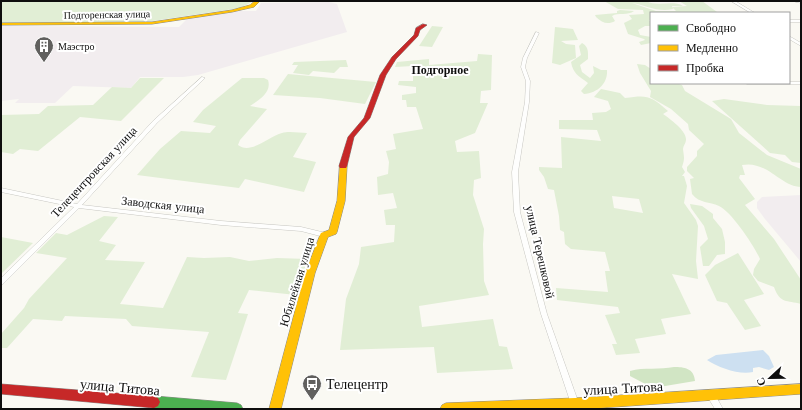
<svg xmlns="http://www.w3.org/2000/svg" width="802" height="410" font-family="'Libre Baskerville',serif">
<rect width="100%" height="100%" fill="#faf9f3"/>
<g fill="#f2edef">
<path d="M329 2 337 4 347 32 198 75 183 77H140L131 88 73 86 55 103H15L19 99 1 101V26L179 27 187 19 239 11H256L261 3Z"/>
<path d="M801 195V262L765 219 757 208V202L762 197Z"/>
</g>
<g fill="#e1eed5" fill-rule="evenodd">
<path d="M1 1H254L240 8 146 22 1 23Z"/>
<path d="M604 1H646C656 7 674 0 683 6H672L673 9C658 13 646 5 632 3L656 11H676L672 7 687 6 679 1H702L717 12 651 13V20H649L651 22V26H645L638 30 640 35 651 37V43L641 45 639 42 645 40 644 39 628 34 624 23 632 19 629 15 644 14 643 10 618 9Z"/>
<path d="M620 10 634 11C628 16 618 12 612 16L615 21C608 25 602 23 596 17L595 15 617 13V11Z"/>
<path d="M432 26 443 27 432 47 419 46Z"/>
<path d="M555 27 573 29 578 40 561 41 566 44 575 45 576 58 560 65 552 63Z"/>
<path d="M582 43C589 47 588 52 588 59L580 65 582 72 590 78 594 73 593 66 601 70H607C608 83 598 93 584 94L581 91 588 83C579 76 573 74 571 62L581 55 579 46Z"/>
<path d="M478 54 492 55 491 90 481 91 480 103H488L475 133 455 141 457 152 479 151 481 178 474 180 473 195 484 229 483 244 484 281 489 295 419 306 422 327 493 319 499 346 507 347 513 369 437 373 434 347 340 350 346 299 359 264 361 247 394 242 395 225H386L384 210 397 208 393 193 378 195 377 177 388 174 389 162 386 151 396 149 393 134 423 129 416 107H407L406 100H402V95L416 93V87L398 85 399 81H413V66L395 67 397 62 429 59V65L477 61Z"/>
<path d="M346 60 348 67H340L334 73 313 71 309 75 293 73 298 65H292L294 62Z"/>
<path d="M637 64 645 65 651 69V83H676L682 85 685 91 731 119 739 133 767 155 801 169V187C781 187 767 160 742 165L745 175H740L739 178 755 199 745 205 774 239 801 280V304C787 300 780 304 774 287L758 281 753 275 754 269 760 259C755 247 731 211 719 206 709 201 700 204 692 194L690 179 694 178 687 171V167L697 156V151L704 144 689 130 688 124 671 109 650 97 651 91 640 73Z"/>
<path d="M288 74 376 82 365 104 320 98 273 95Z"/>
<path d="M140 78H164L121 121 80 117 38 151 20 149 13 154 1 152V115L39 114 48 106 93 105 112 87 131 88Z"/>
<path d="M242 78H264L268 80C272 92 259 100 250 106L267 109 240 140 238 145C251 155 269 136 282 133 289 131 300 133 307 133L293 157 316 162 304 192 245 179 239 188 137 175 160 149 181 131 210 133 216 126 193 122 203 110Z"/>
<path d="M601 89 620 93 625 98C647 95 650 95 668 111L663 114C670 119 687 131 686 140 686 143 683 146 683 149 684 158 685 158 682 167L685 172 682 176H684L687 186 684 203 696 220 698 226 696 261 698 279 672 274 691 314 661 319 666 334 635 339 640 353 616 355 612 344H617L605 315 620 313 618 307 557 300 556 288 608 292 605 271H610L605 252 571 249 565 244 564 232 560 230 559 216 554 190 548 189 544 177 539 170V167L562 168 561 137 601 141 597 130 559 129V120H593L592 113 606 112 611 109 608 101 594 97ZM612 196 639 199 643 213 614 208Z"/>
<path d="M724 99 767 105 801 106V163L792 162 785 155 770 153 712 101Z"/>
<path d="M690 204 702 206 713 214V218L722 229 725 242V254L717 255 709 266H703L700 247 708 239 704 226 691 208Z"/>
<path d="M104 216 118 217 99 241 116 245 105 260 145 262 120 304 163 308 187 257 204 258 230 257 249 261 277 258 308 259 296 295 249 290 238 313 248 314 226 380 191 377 209 332 132 326 126 319 65 316 62 321 33 319 7 348H1V334L24 308 29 299 67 258 36 253 56 233 67 235Z"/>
<path d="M1 237 33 243 1 274Z"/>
<path d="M738 253 764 294 744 300 761 326 745 330 727 303 717 301 705 275 715 265Z"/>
</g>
<path fill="#d1e5c4" d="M674 367C684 367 694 368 695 381L653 388 630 376V371C644 367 660 370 674 367Z"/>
<path fill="#cde0f1" d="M763 350 769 356 774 367 769 370 759 367 753 368V372C739 375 719 368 707 360L716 355Z"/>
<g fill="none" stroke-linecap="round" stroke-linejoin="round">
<g stroke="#949491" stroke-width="0.5">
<g id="street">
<path d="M731 1H735L755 13H751Z"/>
<path d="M795 1H801V3L796 2Z"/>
<rect x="789" y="20" width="12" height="2"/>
<path d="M536 32 539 33 527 58 525 67 530 81 529 102 518 172 520 212 547 314 579 404 578 407 575 408 572 407 541 314 514 212 512 172 525 102 526 81 521 67 523 58Z"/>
<path d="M789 36 801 43V46L789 39Z"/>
<path d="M202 77 205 78 157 123 82 205 221 221 301 227 326 233 327 235 326 237H324L301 231 221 225 79 208 3 284 1 285V278L74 207 1 192V188L77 204 153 121Z"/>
<path d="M789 82H801V84H747L745 83H789Z"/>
<path d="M711 392 714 393 723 409H715L707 396 708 393Z"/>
</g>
</g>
<g stroke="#8b8a88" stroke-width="1">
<path id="fast" d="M154 396 237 403 241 405 243 409H170L154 408 150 406 148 402 150 398Z"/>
</g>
<g stroke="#8b8a88" stroke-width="1">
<g id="slow">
<path d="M255 1H260L254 7 232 12 152 24 1 25V23L152 22 232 10 250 5Z"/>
<path d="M340 164H346L347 166 345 201 337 232 336 234 328 237 315 273 281 409H269L305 273 320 235 321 233 329 230 337 201Z"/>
<path d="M801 384V394L585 409H440L442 405 446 403 575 398Z"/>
</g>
</g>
<g stroke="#8b8a88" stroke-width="1">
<g id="jam">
<path d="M423 24 427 25 420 30 418 36 396 59 386 75 370 118 354 137 347 166 346 168H340L339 166 348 137 364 118 380 75 392 57 414 35 416 28Z"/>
<path d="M1 384 154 396 158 398 160 402 158 406 154 408 1 394Z"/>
</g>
</g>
<use href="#street" fill="#fefefd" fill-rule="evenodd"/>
<use href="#fast" fill="#4caf50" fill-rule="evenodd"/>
<use href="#slow" fill="#ffc107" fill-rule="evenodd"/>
<use href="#jam" fill="#c62828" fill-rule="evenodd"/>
</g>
<defs>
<g id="building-pin" transform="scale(1)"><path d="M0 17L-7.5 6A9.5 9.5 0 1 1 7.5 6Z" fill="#61605e" stroke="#fff"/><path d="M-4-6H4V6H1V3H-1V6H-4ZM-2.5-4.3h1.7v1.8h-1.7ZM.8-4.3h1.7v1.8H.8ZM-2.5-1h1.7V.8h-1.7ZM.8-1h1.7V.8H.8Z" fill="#fff"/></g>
<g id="bus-pin" transform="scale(1)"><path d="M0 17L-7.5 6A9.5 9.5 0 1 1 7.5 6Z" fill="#61605e" stroke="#fff"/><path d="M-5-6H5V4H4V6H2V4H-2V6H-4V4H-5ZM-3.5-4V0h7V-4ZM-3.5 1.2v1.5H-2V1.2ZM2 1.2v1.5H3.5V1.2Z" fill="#fff"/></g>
</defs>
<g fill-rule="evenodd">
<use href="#building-pin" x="44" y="46"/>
<use href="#bus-pin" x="312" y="384"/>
</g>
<g text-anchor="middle" stroke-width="4" stroke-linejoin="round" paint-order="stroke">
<g font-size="10" fill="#0e0e0e" stroke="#fff">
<text transform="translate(107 14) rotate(-1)" y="4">Подгоренская улица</text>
</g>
<g font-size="10" fill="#0e0e0e" stroke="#fff" text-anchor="start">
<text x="58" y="50">Маэстро</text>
</g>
<g font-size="12" font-weight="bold" fill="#0e0e0e" stroke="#fff">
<text x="440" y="74">Подгорное</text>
</g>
<g font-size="12" fill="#0e0e0e" stroke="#fff">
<text transform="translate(94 172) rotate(-47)" y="4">Телецентровская улица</text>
<text transform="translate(163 205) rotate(6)" y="4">Заводская улица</text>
<text transform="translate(540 252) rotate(77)" y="4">улица Терешковой</text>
<text transform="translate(297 282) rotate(-73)" y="4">Юбилейная улица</text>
</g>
<g font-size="14" fill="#0e0e0e" stroke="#fff" text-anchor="start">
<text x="326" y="389">Телецентр</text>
</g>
<g font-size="14" fill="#0e0e0e" stroke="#fff">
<text transform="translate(120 387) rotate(5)" y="5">улица Титова</text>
<text transform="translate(623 388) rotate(-3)" y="5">улица Титова</text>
</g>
</g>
<rect width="802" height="410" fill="none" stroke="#0e0e0e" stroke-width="4"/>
<rect x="650" y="12" width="140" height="72" fill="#ffffff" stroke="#9f9f9f"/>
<rect x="658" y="25" width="20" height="6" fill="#4caf50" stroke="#9f9f9f"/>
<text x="686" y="32" font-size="12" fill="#0e0e0e">Свободно</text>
<rect x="658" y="45" width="20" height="6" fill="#ffc107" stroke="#9f9f9f"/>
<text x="686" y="52" font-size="12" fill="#0e0e0e">Медленно</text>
<rect x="658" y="65" width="20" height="6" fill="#c62828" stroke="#9f9f9f"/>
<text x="686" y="72" font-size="12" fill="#0e0e0e">Пробка</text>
<g transform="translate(770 378) rotate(248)" stroke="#ffffff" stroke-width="3" paint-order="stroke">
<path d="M0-3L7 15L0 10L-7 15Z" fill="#0e0e0e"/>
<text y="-6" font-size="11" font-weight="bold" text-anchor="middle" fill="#0e0e0e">С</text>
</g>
</svg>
